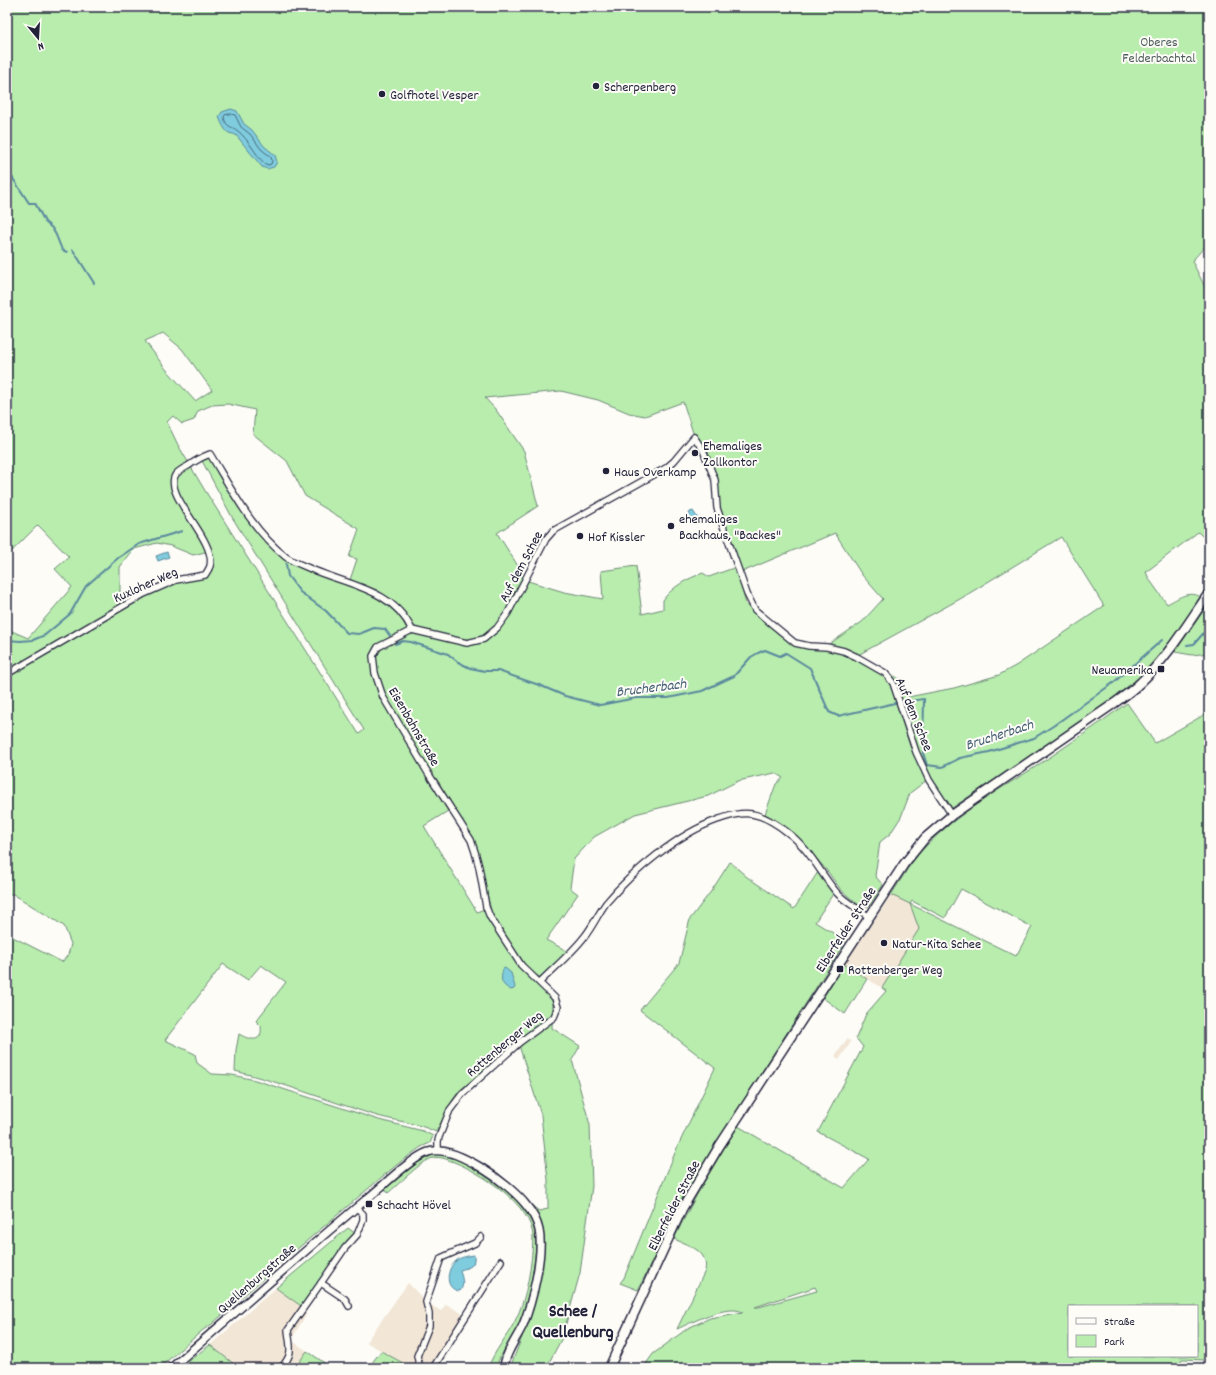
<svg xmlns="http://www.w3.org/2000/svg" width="1216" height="1375" font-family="Dekko,sans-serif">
<rect width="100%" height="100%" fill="#fdfcf7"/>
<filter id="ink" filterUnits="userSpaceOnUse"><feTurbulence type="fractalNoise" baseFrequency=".025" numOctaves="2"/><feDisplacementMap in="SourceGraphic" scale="8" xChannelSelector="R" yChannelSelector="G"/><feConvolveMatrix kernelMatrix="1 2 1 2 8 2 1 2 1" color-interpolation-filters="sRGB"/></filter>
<g filter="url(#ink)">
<g fill="#f2e6d6">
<path d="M891 895 910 904 919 929 882 988 844 964Z"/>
<path d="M847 1039 851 1042 839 1060 835 1056Z"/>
<path d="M408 1283 427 1303 441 1311 446 1304 465 1315 431 1368H412L366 1342Z"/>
<path d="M276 1288 305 1309 306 1315 291 1340 307 1351 295 1368H239L210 1345Z"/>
</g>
<g fill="#b8edae" stroke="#6d8874" fill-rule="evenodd">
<path d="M7 7H1209V242L1192 261 1209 295V543L1198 532 1146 572 1149 579 1167 604C1179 598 1188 590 1201 597L1174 636 1149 670 1128 690 952 808 930 779 917 754 890 674 898 678 908 697 954 688 999 675 1017 665 1104 606 1061 537 960 599 858 655 826 646 862 622 883 599 862 575 835 533 742 572 720 511 717 480 696 442 683 402 645 416 629 413 598 400 561 391 485 398 496 410 524 451 538 506 497 533 525 577 506 613 489 632 481 636 471 640 446 636 416 628 400 607 377 590 350 580 357 559 349 557 359 529 305 496 287 461 253 434 255 410 228 404 212 405 198 411 194 420 182 424 173 416 167 422 178 445 204 489 359 734 364 730 232 517 201 459 211 458 236 501 261 537 292 564 375 593 396 609 405 622 407 630C399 634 382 640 377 646 361 665 381 697 391 715L396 713 386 696 377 670 376 657 379 651 391 643 407 635 416 633 466 644 493 633 528 581 564 592 603 599 601 571 636 566 642 614 663 609V600C673 586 687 579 703 573L709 577 736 567 746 604 756 615 780 635 807 648 829 649 842 653 866 665 882 675 890 684 910 746 927 780 910 793 901 817 890 834 880 842 875 876 883 885 869 906 861 907 841 890 828 872 800 839 783 825 765 814 776 784 783 778 775 773 738 781 708 796 635 814 594 837 574 859 570 888 578 894 546 940 569 952 541 978 536 975 524 963 492 915 477 851 472 837 436 778 429 780 448 811 424 826 477 912 484 909 488 918 518 965 546 991 553 1003 552 1028 580 1046 572 1060 590 1125 592 1186 580 1273 562 1338 546 1368H513L511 1365 533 1309 543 1255V1233L537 1215 531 1205 539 1211 548 1209V1180L541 1115 517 1039 508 1044 488 1067 459 1091 452 1101 436 1132C416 1122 392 1121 371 1114 326 1100 281 1082 235 1071L236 1050 239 1034C251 1041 263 1043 261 1026L256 1021 286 982 261 965 248 980 223 964 165 1040 195 1054 197 1063 212 1074 232 1075 255 1080 379 1120 423 1131 433 1136 430 1143 421 1147 403 1160 382 1177 276 1267 212 1324 203 1330 159 1368H7V934L62 962 68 955 71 944 64 926 13 894H7V629L28 638 72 587 55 569 69 557 38 525 7 556ZM163 333 182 349 212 390 195 401 165 368 145 341ZM157 543 171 546 193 555 209 551 214 560 211 571 199 577 177 582 125 604 120 595V567L134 549Z"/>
<path d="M1209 603V653L1192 655 1175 652Z"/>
<path d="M1209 702V1355L1205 1360 1182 1359 1177 1368H643L653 1354 688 1328 710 1318 743 1312C726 1304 693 1322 677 1329L705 1271C709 1251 690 1246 674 1239 693 1199 715 1163 738 1126L844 1188 869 1159 818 1132 863 1047 856 1038 866 1014 886 991 882 988 919 929 910 904 891 895C902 878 912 860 926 846 957 814 995 792 1032 769 1064 748 1096 726 1127 703L1155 743 1202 716 1207 711ZM961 889 1032 927 1016 956 910 904 912 901 945 918ZM815 1287 817 1291 759 1307H755ZM1069 1306H1197V1356H1069Z"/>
<path d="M730 862 747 877 794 909 818 872 833 894 815 922 846 941 709 1154 677 1211 638 1290 620 1283 624 1278 677 1148 715 1068 640 1010 679 963 690 919 712 890Z"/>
<path d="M844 964 867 979 845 1014 823 998Z"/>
<path d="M432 1155C452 1154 471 1166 488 1176 504 1187 522 1201 531 1219 543 1244 529 1301 518 1326 513 1337 506 1347 500 1357L498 1362V1368H488C494 1351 507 1337 515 1321 527 1298 532 1264 533 1238 533 1205 481 1173 454 1162 448 1160 440 1156 433 1158 421 1161 399 1184 388 1193L385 1189 417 1163Z"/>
<path d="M348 1228 356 1234 343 1247 301 1306 276 1288Z"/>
<path d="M210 1345 239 1368H179Z"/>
<path d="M307 1351 332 1368H295Z"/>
<path d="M381 1351 412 1368H368Z"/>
</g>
<g fill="#7fccde" stroke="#5a889d">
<path d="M231 109 237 111 244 124 252 130 264 146 275 155 277 162 274 167 267 169 262 167 236 135C234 134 232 134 229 133 224 130 221 122 219 117L222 112Z"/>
<path d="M693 511 699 520 696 523 691 520 689 514 690 512Z"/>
<path d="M167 552 169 557 158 561 156 556Z"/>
<path d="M505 968 511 973 515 987 514 989 511 990C501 985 500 980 503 969Z"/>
<path d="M474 1255C475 1267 470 1267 460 1270 462 1278 465 1285 460 1291 444 1290 446 1269 456 1261 460 1257 468 1256 474 1255Z"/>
</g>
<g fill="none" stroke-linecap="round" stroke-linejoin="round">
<path stroke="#47667c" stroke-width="1" d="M231 114 235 115 241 127 250 134 261 149 271 157 272 161 271 164 268 165 264 163C255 154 249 140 238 131 232 126 226 128 224 117L225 115Z"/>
<g stroke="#5a889d" stroke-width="2">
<path d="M7 161 8 171 29 203H35L45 222 52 228 56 235 62 250 67 252"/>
<path d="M73 250 94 283"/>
<path d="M286 564 288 576 300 592 326 611 347 633 359 634 374 628 385 629 390 636"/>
<path d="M8 640 20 641 33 640 45 635 70 614 86 586 118 558 139 544 182 531"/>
<path d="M395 644 403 641 411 642 448 654 458 662 470 668 485 671H498L539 685 565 696 600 705 636 698H668L702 691 734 676 751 657 758 653 765 650 780 656 786 653 810 668 829 712 838 716 895 703"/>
<path d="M1187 645 1194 644 1209 627"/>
<path d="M902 702 924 699 923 753 927 765 942 767 960 758 989 752 1034 738 1053 726 1113 683 1162 640"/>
</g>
<g stroke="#22223b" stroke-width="8">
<g id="minor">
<path d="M412 630 467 643 484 639 497 628 508 613 546 539 553 531 666 468 674 461 694 437 703 450 715 480 717 508 722 523 747 594 755 610 795 643 809 646 827 647 844 651 857 657 885 673 893 683 916 752 929 780 952 815"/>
<path d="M412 630 378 647 373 656 375 673 383 697 428 773 471 840 475 852 479 867 486 907 490 917 521 965 555 998 558 1007 554 1017 520 1042 463 1093 450 1110 439 1137 438 1141V1151"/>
<path d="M7 674 144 594 176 580 205 575C207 572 209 569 210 566 217 539 161 494 176 474 179 471 184 468 188 466 195 461 202 457 210 454 232 490 252 530 286 557 293 562 302 565 311 569 348 585 393 589 412 630"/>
<path d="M540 982C555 967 572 953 585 936 593 926 598 914 606 903 633 871 678 834 717 820 729 816 740 812 752 814 764 816 778 825 787 832 809 848 820 873 837 893 845 902 859 909 869 917"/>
<path d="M321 1283 345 1248 357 1235 363 1220V1214L357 1208"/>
<path d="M281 1368C294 1353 290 1348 288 1330L321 1283 345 1299 349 1306"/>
<path d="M420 1368 417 1356 429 1326V1314L426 1302 441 1258 475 1243 481 1237"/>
<path d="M433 1368 501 1261"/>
</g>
</g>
<g stroke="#22223b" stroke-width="10">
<path id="tertiary" d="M171 1368C237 1312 301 1253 368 1198 383 1186 411 1158 428 1152 454 1143 511 1185 526 1205 532 1212 537 1221 539 1230 544 1254 532 1303 523 1325 517 1338 504 1355 504 1368"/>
</g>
<g stroke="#22223b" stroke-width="11">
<path id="secondary" d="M609 1368 682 1209 720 1145 904 864 925 838 952 815 1109 707C1120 699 1131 692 1141 682 1168 657 1188 623 1209 593"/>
</g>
<use href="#minor" stroke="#fdfcf7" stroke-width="5.5"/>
<use href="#tertiary" stroke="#fdfcf7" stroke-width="7"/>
<use href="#secondary" stroke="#fdfcf7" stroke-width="8"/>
</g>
</g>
<g fill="#22223b" stroke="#fdfcf7" stroke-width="1.5">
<circle cx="596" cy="86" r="4"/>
<circle cx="382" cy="94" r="4"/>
<circle cx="695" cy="453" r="4"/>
<circle cx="606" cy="471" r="4"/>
<circle cx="671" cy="526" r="4"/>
<circle cx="580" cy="536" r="4"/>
<rect x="1157" y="665" width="8" height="8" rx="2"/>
<circle cx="884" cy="943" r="4"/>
<rect x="836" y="965" width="8" height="8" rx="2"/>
<rect x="365" y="1200" width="8" height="8" rx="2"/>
</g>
<g text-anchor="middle" stroke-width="4" stroke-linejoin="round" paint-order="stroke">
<g font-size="14" fill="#4f5f5e" stroke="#fdfcf7">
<text x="1159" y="46">Oberes<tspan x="1159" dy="16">Felderbachtal</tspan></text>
</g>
<g font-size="14" fill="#22223b" stroke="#fdfcf7" text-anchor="start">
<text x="604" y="91">Scherpenberg</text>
<text x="390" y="99">Golfhotel Vesper</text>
<text x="703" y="450">Ehemaliges<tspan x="703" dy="16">Zollkontor</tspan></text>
<text x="614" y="476">Haus Overkamp</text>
<text x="679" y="523">ehemaliges<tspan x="679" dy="16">Backhaus, "Backes"</tspan></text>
<text x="588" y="541">Hof Kissler</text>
<text x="1153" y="674" text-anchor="end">Neuamerika</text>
<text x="892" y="948">Natur-Kita Schee</text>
<text x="848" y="974">Rottenberger Weg</text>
<text x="377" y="1209">Schacht Hövel</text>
</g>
<g font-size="14" fill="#22223b" stroke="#fdfcf7">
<text transform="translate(520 566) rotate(-62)" y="5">Auf dem Schee</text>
<text transform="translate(145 584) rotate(-24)" y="5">Kuxloher Weg</text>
<text transform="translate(915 714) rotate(68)" y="5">Auf dem Schee</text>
<text transform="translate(415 726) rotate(60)" y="5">Eisenbahnstraße</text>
<text transform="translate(845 929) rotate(-57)" y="5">Elberfelder Straße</text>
<text transform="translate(504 1043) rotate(-40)" y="5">Rottenberger Weg</text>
<text transform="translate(673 1205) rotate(-63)" y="5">Elberfelder Straße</text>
<text transform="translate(256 1278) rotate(-41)" y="5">Quellenburgstraße</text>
</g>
<g font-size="15" font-style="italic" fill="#435e74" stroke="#fdfcf7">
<text transform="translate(651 687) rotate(-7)" y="5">Brucherbach</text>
<text transform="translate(999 734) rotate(-18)" y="5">Brucherbach</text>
</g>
<g font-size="18" font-weight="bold" fill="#22223b" stroke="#fdfcf7">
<text x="573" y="1316">Schee /<tspan x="573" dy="21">Quellenburg</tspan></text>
</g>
</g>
<rect width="1216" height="1375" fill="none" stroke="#fdfcf7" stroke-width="24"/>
<rect x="12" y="12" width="1192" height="1351" fill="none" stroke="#22223b" stroke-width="1.5" filter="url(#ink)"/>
<rect x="1068" y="1305" width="130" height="52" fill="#fdfcf7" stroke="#a5a5ac"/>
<rect x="1076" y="1318" width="20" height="6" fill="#fdfcf7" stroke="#a5a5ac"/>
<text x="1104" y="1325" font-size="12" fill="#22223b">Straße</text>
<rect x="1076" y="1335" width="20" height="12" fill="#b8edae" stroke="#a5a5ac"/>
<text x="1104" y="1345" font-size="12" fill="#22223b">Park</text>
<g transform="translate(38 38) rotate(162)" stroke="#fdfcf7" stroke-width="3" paint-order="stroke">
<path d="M0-3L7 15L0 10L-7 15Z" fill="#22223b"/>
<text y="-6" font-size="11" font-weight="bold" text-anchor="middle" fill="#22223b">N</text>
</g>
</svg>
